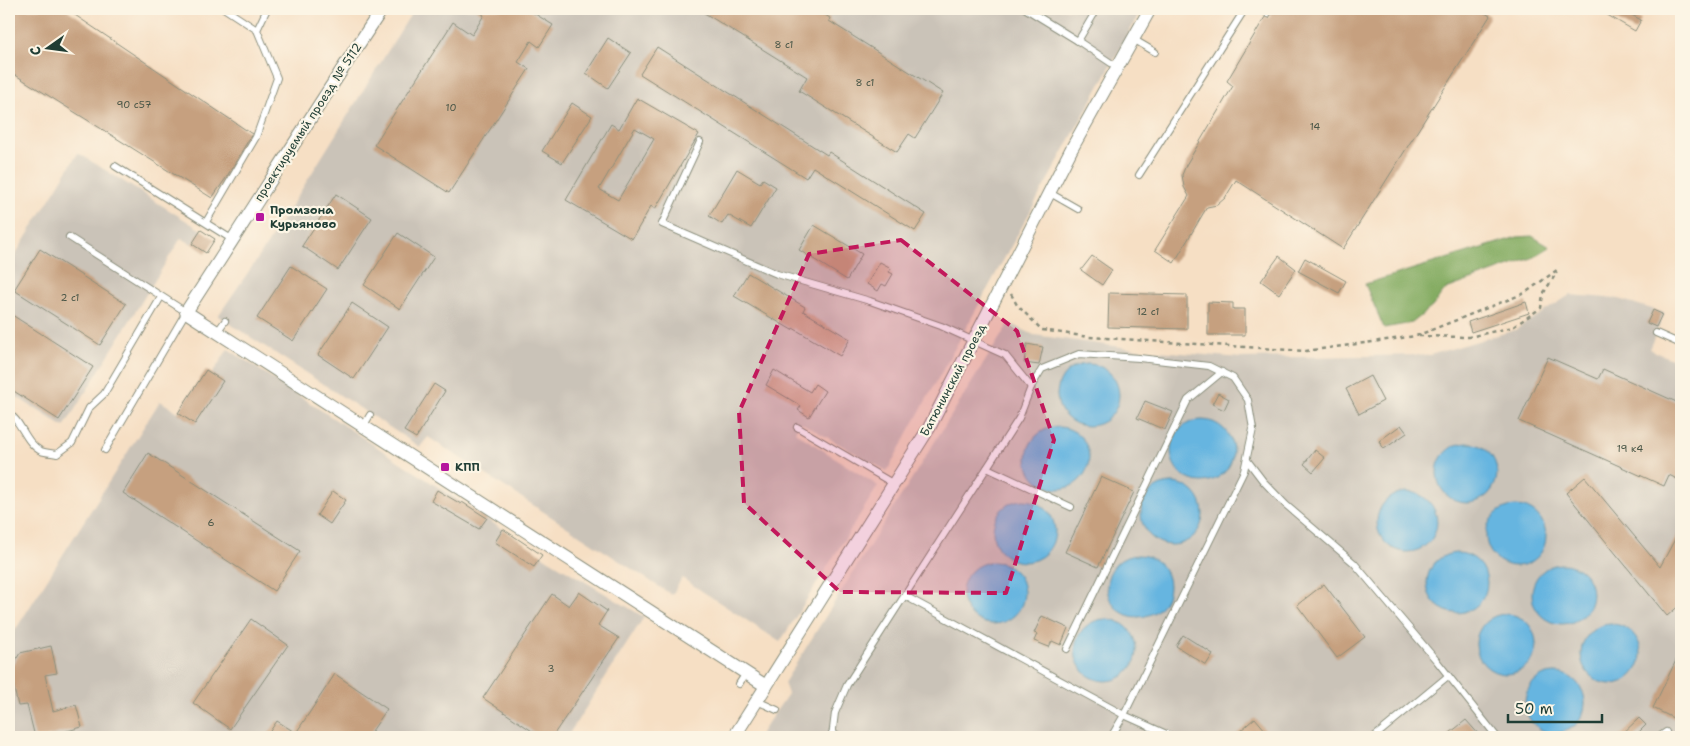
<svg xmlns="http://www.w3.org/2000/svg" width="1690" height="746" font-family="'Shantell Sans',sans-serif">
<rect width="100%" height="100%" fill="#fcf5e5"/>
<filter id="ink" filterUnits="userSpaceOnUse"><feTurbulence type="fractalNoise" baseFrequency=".02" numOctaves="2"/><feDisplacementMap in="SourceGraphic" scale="10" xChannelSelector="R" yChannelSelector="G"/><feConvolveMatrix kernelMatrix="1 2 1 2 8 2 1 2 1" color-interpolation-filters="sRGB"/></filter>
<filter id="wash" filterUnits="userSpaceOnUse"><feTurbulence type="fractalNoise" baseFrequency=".0096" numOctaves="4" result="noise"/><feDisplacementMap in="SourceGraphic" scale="20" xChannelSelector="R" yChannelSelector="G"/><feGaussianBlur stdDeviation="1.12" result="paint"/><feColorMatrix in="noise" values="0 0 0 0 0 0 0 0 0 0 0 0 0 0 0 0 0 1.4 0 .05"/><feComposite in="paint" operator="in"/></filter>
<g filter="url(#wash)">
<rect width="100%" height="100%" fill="#f6dfc4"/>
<g fill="#cac3b8">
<path d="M414 9H1142L887 471 800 422 795 432 878 486 780 642 682 578 672 595 428 437 420 447 218 316 267 245Z"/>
<path d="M78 153 201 230 192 244 181 238 64 427 9 392V265Z"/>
<path d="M1570 295 1619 299 1665 313 1649 349 1681 363V737H758L788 694 784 683 1009 323 1034 335 1135 349 1241 358 1430 355 1515 330Z"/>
<path d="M228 349 549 560 644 617 567 737H9V640L160 401 178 412 206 370 212 374Z"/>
</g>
<path fill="#84ac62" stroke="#52744b" d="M1532 236 1550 247 1532 258 1446 289 1432 307 1412 323 1384 328 1365 284 1517 237Z"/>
<g fill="#66b5e0" stroke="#42798a">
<circle cx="1088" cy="395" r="31"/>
<circle cx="1202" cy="451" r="31"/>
<circle cx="1058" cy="458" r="31"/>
<circle cx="1467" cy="473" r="30"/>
<circle cx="1172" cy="514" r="31"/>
<circle cx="1407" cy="522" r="30"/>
<circle cx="1024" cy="531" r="31"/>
<circle cx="1516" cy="536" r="30"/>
<circle cx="1457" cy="583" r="30"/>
<circle cx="1138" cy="586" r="31"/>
<circle cx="993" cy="593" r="31"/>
<circle cx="1562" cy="594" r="30"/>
<circle cx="1506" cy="644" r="30"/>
<circle cx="1106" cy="650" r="31"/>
<circle cx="1611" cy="654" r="30"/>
<circle cx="1555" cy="703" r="30"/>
</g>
<g id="blocks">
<g fill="#c6a07f" fill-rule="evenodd">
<path d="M9 9H66L252 134 226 178 212 198 9 71Z"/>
<path d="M475 9H527L553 25 539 47 531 41 518 62 529 69 449 193 374 145 453 22 472 35 484 15Z"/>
<path d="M698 9H815L830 18 829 21 943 93 915 138 909 134 897 152 799 91 807 77Z"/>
<path d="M1270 9H1479L1490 16 1343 249 1236 180 1225 198 1217 205 1207 207 1174 263 1155 250 1189 196 1184 187 1182 175 1186 165 1233 86 1227 81 1265 17 1269 18 1271 15Z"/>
<path d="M1597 9H1621L1641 20 1635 31Z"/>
<path d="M608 38 631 53 608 88 586 73Z"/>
<path d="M657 47 827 155 829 152 926 214 915 231 813 167 806 178 640 74Z"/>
<path d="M637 98 699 134 655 209 651 206 632 239 566 200 611 124 619 129ZM635 128 654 139 618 200 599 189Z"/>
<path d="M572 103 592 116 562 163 542 151Z"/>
<path d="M737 169 760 183 763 179 776 187 751 228 728 215 722 224 709 216Z"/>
<path d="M336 194 372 218 338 270 302 246Z"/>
<path d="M814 225 862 254 847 280 799 250Z"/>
<path d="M201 230 215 239 206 253 192 244Z"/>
<path d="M398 233 434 257 400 309 364 285Z"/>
<path d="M40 249 126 304 100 345 14 290Z"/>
<path d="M1092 256 1112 270 1102 285 1081 270Z"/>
<path d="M1279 256 1296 269 1279 294 1261 281Z"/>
<path d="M1305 258 1346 281 1339 293 1298 271Z"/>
<path d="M880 262 891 268 889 272 893 274 886 286 882 284 878 291 867 284Z"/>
<path d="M291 266 327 289 293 341 257 318Z"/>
<path d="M748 273 805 307 803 311 850 339 840 356 793 328 792 330 734 296Z"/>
<path d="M1109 293 1187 295V329L1108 327Z"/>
<path d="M1208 302 1233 303V309H1245V335H1208Z"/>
<path d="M1526 302 1529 313 1471 332 1468 322Z"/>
<path d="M352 303 388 327 354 379 318 355Z"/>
<path d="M1653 310 1662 314 1656 327 1647 323Z"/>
<path d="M9 313 93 367 59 420 9 388Z"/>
<path d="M1027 344 1043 347 1039 365 1024 363Z"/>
<path d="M1548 357 1598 379 1603 369 1681 404V481L1669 475 1664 486 1519 421Z"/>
<path d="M206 370 223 381 195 424 178 413Z"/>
<path d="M774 370 810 392 815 384 825 391 809 417 798 410 801 406 766 385Z"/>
<path d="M1370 376 1383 401 1359 414 1346 389Z"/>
<path d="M434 384 445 391 416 438 404 431Z"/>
<path d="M1218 393 1229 399 1224 410 1212 404Z"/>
<path d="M1145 401 1173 412 1165 430 1137 418Z"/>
<path d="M1401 425 1407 433 1384 449 1379 441Z"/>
<path d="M1315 450 1325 458 1313 472 1304 464Z"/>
<path d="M148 453 300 551 274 591 123 493Z"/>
<path d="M1101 477 1134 492 1098 567 1065 552Z"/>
<path d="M1585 477 1660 567 1681 528V604L1667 616 1566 493Z"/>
<path d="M437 490 461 504 462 502 487 518 479 529 431 501Z"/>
<path d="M333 491 346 500 330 524 317 515Z"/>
<path d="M503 529 542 555 534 567 495 542Z"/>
<path d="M1324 584 1365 637 1337 658 1297 605Z"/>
<path d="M579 592 607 611 598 625 619 638 552 737H541L483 698 552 594 569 606Z"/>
<path d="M1042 616 1068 628 1061 645 1052 641 1049 647 1034 641 1037 634 1034 633Z"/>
<path d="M251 619 288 645 230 729 193 703Z"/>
<path d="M1183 635 1213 654 1206 665 1176 646Z"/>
<path d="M51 646 57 673 45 675 53 711 76 705 82 727 45 737H35L27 705 18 706 10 670 20 653Z"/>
<path d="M1681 650V705L1675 719 1653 708Z"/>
<path d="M335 674 387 709 368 737H266L277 721 296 733Z"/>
<path d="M1255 718 1271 737H1233Z"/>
<path d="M1639 718 1646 725 1634 737H1619Z"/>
<path d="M1466 720 1481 737H1445Z"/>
</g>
</g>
</g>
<g filter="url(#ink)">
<use href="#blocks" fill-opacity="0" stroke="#8a8e7c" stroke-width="1"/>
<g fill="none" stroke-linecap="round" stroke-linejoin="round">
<g stroke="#8a8e7c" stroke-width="8">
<g id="service">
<path d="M1026 9 1078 41"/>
<path d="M1097 9 1078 41 1117 67"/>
<path d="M1261 9 1267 13"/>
<path d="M257 30 267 9"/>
<path d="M1133 39 1155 52"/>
<path d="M700 142 662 224 777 274 870 301 941 326 1005 355 1031 387"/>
<path d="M115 166 233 240"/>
<path d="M1139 175 1245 9"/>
<path d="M1050 193 1078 209"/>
<path d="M206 222 256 137 277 78 257 30 225 9"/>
<path d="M69 237 186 312 105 450"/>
<path d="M217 332 225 321"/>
<path d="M1656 333 1681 344"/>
<path d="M9 414C21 420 25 443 41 451 46 453 53 453 57 454L72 443 89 408 104 394 161 297"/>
<path d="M363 427 370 415"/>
<path d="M797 427 894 484"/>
<path d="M1247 460 1263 481 1286 505 1354 563 1436 660 1497 737"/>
<path d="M987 468 1071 507"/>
<path d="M905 596 1124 715 1173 737"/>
<path d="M1067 649 1188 400 1222 372"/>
<path d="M739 684 746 673"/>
<path d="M757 701 777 710"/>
<path d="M832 733 840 737"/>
<path d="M832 737 835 713 847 685 1019 418 1031 387 1042 369 1079 354 1139 358 1209 366 1233 378 1248 400 1253 429 1244 471 1124 715 1111 737"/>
<path d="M1374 737 1448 676"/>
<path d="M1659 737 1666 732"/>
</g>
</g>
<g stroke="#8a8e7c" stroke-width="14">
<g id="minor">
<path d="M382 9C315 109 252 211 186 312L766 686"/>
<path d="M734 737 929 428 1071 150 1150 9"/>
</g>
</g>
<g stroke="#8a8e7c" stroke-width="2.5" stroke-dasharray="4 4" stroke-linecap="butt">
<path d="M1586 9 1590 12"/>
<path d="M1011 294 1017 305 1042 330 1089 337 1306 351 1416 336 1525 293 1557 270"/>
<path d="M1419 336 1469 337 1513 327 1541 308 1543 294 1557 272"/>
</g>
<use href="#service" stroke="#fff" stroke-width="6"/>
<use href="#minor" stroke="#fff" stroke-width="12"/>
</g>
</g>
<path fill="#c2185b" fill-opacity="0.2" stroke="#c2185b" stroke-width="4" stroke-dasharray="10 6" stroke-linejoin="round" d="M901 240 1017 331 1054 440 1006 593 840 592 744 503 739 412 809 254Z"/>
<g fill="#b5179e" stroke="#fcf5e5" stroke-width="2">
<rect x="255" y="212" width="10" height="10" rx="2.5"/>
<rect x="440" y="462" width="10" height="10" rx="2.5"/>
</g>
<g text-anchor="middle" stroke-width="4.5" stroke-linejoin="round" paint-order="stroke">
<g font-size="10" fill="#495647">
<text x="784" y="48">8 с1</text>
<text x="865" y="86">8 с1</text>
<text x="134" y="108">90 с57</text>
<text x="451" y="111">10</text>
<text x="1315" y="130">14</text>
<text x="70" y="301">2 с1</text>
<text x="1148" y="315">12 с1</text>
<text x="1630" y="452">19 к4</text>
<text x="211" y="526">6</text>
<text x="551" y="672">3</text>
</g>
<g font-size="12" fill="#1f3d34" stroke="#fcf5e5">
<text transform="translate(308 122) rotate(-57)" y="4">проектируемый проезд № 5112</text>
<text transform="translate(953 380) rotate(-62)" y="4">Батюнинский проезд</text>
</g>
<g font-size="12" font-weight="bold" fill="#1f3d34" stroke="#fcf5e5" text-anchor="start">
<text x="270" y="214">Промзона<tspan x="270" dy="14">Курьяново</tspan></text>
<text x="455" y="471">КПП</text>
</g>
</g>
<rect width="1690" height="746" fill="none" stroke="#fcf5e5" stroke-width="30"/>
<g transform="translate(48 48) rotate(256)" stroke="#fcf5e5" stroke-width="4" paint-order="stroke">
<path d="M0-4L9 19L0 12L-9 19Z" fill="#1f3d34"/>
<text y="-8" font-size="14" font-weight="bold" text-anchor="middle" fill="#1f3d34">С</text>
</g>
<path d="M1508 714v8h94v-8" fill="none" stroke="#1f3d34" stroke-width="2.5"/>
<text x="1515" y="714" font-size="15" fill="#1f3d34" stroke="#fcf5e5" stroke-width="4" paint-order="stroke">50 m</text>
</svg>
